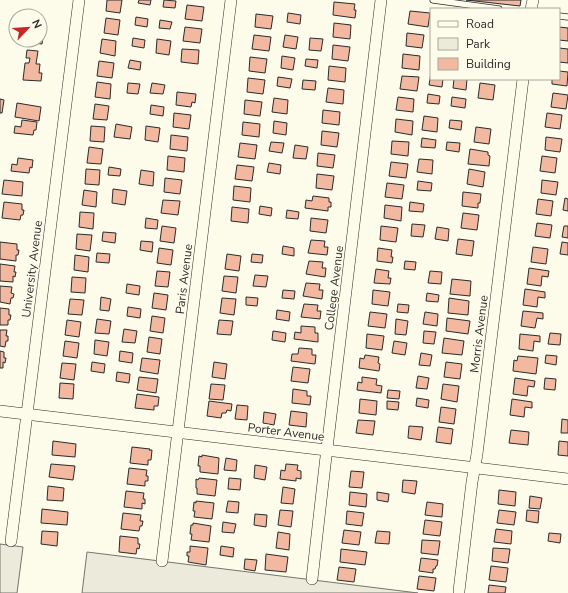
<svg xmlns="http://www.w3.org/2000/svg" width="568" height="593" font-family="'Nunito Sans',sans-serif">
<rect width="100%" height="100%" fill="#fdfbea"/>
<path fill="#ecebdb" stroke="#74746e" d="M87 552 418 593H82Z"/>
<path fill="#eceadb" stroke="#74746e" d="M0 544 23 547 17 593H0Z"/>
<g fill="#f2b8a0" stroke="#2b2b2b">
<path d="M107 0H122L120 13 106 11Z"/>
<path d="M139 0H151L150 5 138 3Z"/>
<path d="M164 0 176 1 175 8 163 7Z"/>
<path d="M466 0H521L520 6Z"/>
<path d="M334 2 355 4 354 10H356L355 18 333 15Z"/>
<path d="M187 5 204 7 202 21 185 19Z"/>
<path d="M410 11 430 13 428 27 408 24Z"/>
<path d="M288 13 301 15 300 24 287 22Z"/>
<path d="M256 14 273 16 271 29 255 27Z"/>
<path d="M136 17 148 19 147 27 135 25Z"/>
<path d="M106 18 120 20 118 35 104 33Z"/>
<path d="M160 20 172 22 170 29 159 28Z"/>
<path d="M334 23 351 25 350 39 333 37Z"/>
<path d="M185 27 202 29 200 43 183 41Z"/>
<path d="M559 27 568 28V41L559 40Z"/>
<path d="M40 31 44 32 42 44 15 41 16 36V40H40Z"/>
<path d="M407 33 424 35 422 48 406 46Z"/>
<path d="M254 35 271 37 269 51 252 49Z"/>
<path d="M285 35 298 37 296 49 283 47Z"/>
<path d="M133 38 145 40 144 48 132 46Z"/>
<path d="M310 38 323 39 321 51 309 50Z"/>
<path d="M102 39 116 41 115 56 100 53Z"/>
<path d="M157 39 171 41 169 55 156 53Z"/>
<path d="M333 45 350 47 348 61 332 59Z"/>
<path d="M559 48 568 49V63L559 62Z"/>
<path d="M182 49 199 50 198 64 181 62Z"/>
<path d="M27 50 38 51 36 64H40L39 73H42L41 81 23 80 25 63H29L30 58H26Z"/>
<path d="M403 54 420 56 419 70 402 68Z"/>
<path d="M282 56 295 58 293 70 281 68Z"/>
<path d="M250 57 267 59 265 73 249 71Z"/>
<path d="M306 59 318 60 317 68 305 66Z"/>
<path d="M130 60 141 62 140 70 128 68Z"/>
<path d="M99 61 114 63 112 78 97 76Z"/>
<path d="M329 66 346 68 345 82 328 80Z"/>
<path d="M559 71 568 72 567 86 552 84V79H559Z"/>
<path d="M431 73V79H443L442 87 429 85Z"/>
<path d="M402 76 419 77 417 91 400 89Z"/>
<path d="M278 77 292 79 290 88 277 86Z"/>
<path d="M248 78 265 80 263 94 247 92Z"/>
<path d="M454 79H467L466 90 453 88Z"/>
<path d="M303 80 316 81 315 90 302 89Z"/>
<path d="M97 82 111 84 110 99 95 97Z"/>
<path d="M128 83 140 84 138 94 127 93Z"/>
<path d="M152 83 165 85 163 94 150 93Z"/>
<path d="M480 83 495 85 493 100 478 98Z"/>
<path d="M328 88 344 90 343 104 326 102Z"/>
<path d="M177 92 196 94 195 103 192 102 191 107 176 105Z"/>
<path d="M553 93 568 95 566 109 551 107Z"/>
<path d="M428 94 440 96 439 104 427 103Z"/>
<path d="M398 97 414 99 413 112 396 110Z"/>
<path d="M452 97 466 99 465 108 451 106Z"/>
<path d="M274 98 288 100 287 114 272 112Z"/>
<path d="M0 99 4 100 2 113H0Z"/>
<path d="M245 100 262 102 260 116 244 114Z"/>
<path d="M17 103 41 107 39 121 15 117Z"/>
<path d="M95 104 109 106 107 120 93 119Z"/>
<path d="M151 105 164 107 163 116 150 114Z"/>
<path d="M323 110 340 112 339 125 322 123Z"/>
<path d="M174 113 191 115 189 129 173 127Z"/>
<path d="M547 113 562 115 560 129 545 127Z"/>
<path d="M424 116 438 118 437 132 422 130Z"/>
<path d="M396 119 413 121 412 135 395 132Z"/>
<path d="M22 120 37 122 36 130H34L33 135 14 133 15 126 21 127Z"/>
<path d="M450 120 462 121 461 130 449 128Z"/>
<path d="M274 121 287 123 286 135 273 133Z"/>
<path d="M243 122 260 124 259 137 242 135Z"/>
<path d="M116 124 132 127 130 139 114 137Z"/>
<path d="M91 126 105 127 104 142 90 141Z"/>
<path d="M146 126 160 128 158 142 145 140Z"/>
<path d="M476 127 491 129 489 144 474 142Z"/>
<path d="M322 131 339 133 337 147 321 145Z"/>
<path d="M171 135 188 137 187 151 170 149Z"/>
<path d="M546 137 562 139 560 152 545 150Z"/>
<path d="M422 138 436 140 435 148 421 147Z"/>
<path d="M392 141 409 142 408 156 391 154Z"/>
<path d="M271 142 284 143 282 153 269 151Z"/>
<path d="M447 142 460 143 459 152 446 150Z"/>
<path d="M240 143 257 145 255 159 238 157Z"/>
<path d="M295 145 308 147 306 159 293 158Z"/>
<path d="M89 147 103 149 101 164 87 163Z"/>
<path d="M470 149 488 152V155L490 156 489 166 468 164Z"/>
<path d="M318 153 335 155 333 168 317 166Z"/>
<path d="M168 156 185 158 184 172 167 170Z"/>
<path d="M542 156 557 158 555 173 540 171Z"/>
<path d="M18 158 33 160 32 168 30 167 29 173 11 171 12 164 17 165Z"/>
<path d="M419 159 433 160 432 174 417 172Z"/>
<path d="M391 162 408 164 406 178 389 176Z"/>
<path d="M269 163 281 165 280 174 267 172Z"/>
<path d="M237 165 254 167 252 181 235 179Z"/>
<path d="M109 167 121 169 120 176 108 175Z"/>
<path d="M86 169 100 170 99 185 85 184Z"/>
<path d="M469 169 485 172 483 187 467 184Z"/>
<path d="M141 170 154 172 153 186 139 184Z"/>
<path d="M317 174 334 176 332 190 316 188Z"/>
<path d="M165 178 182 180 180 194 164 192Z"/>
<path d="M4 180 23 182 22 196 2 194Z"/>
<path d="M542 180 558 182 556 195 541 193Z"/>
<path d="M418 181 432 183 431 191 417 190Z"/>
<path d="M387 183 404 185 402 199 385 197Z"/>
<path d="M234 186 251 188 250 202 233 200Z"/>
<path d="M113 189 127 191 125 205 112 203Z"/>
<path d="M84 190 97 192 96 207 82 205Z"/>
<path d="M463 192 481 194 480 203H478V208L462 206Z"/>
<path d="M313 196 329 198V202H331V207H328V211L305 208 306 200 312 201Z"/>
<path d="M565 198 568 199V211L563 210Z"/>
<path d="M538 199 553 201 551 216 536 214Z"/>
<path d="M163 200 180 201 178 215 161 213Z"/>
<path d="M4 202 22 204V210H24L23 215H21L20 220 2 218Z"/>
<path d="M410 202 424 204 423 212 409 211Z"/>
<path d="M385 205 402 207 401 221 384 218Z"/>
<path d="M260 206 272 208 271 216 259 214Z"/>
<path d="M232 207 249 209 248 223 231 221Z"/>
<path d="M287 210 299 212 298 219 286 218Z"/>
<path d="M80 212 94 213 93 229 79 227Z"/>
<path d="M463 213 479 215 477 230 461 228Z"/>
<path d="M146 218 158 220 157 229 145 228Z"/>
<path d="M311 218 328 220 326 233 310 231Z"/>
<path d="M537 223 552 225 550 238 535 236Z"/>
<path d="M412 224 425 225 423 237 411 236Z"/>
<path d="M162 226 176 228 174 243 160 241Z"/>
<path d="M381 226 398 228 396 242 380 240Z"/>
<path d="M564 226H568V238L562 237Z"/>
<path d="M437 227 449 229 448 241 435 239Z"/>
<path d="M103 232 116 233 115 243 102 241Z"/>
<path d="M77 234 92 235 90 251 76 249Z"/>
<path d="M458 239 474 241 472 256 456 254Z"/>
<path d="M311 240 325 241 324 247H328L327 255 308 253Z"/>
<path d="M141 241 153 242 152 252 140 250Z"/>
<path d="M0 242 17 244V250H19L18 255H16V261L0 259Z"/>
<path d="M562 242 568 243V255L560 254Z"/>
<path d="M283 246 294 248V256L282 254Z"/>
<path d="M533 247 548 249 546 264 531 262Z"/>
<path d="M159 248 173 250 171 265 157 263Z"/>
<path d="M378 248 392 250 391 257H393L392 263 377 261Z"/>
<path d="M97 253 110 254 109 263 96 262Z"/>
<path d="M227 254 241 256 239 271 225 269Z"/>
<path d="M252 254 263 255 262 263 251 262Z"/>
<path d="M75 255 89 257 88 272 74 270Z"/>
<path d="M309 261 323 262 322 268H326L325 277 306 274Z"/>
<path d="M405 261 416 262 415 270 404 269Z"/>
<path d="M0 264 15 266 14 272H16L15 277 13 276V282L0 281Z"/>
<path d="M529 268 549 271 548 277 542 276 541 286 527 284Z"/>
<path d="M376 269 389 271 388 278H391L390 284 374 283Z"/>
<path d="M157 271 170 272 168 287 155 286Z"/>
<path d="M430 271 442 272 441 284 428 283Z"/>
<path d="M255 275 268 276 266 287 253 286Z"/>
<path d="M224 276 238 277 236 293 222 291Z"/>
<path d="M72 277 86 278 85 293 71 292Z"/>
<path d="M452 279 471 281 470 296 450 294Z"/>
<path d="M306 283 320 284 319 290H323L322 299 303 296Z"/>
<path d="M127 284 140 286 139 295 126 293Z"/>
<path d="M0 286 12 287 11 293 14 294 13 298H11L10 304 0 302Z"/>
<path d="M525 289 545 292V298L538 297 537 307 523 305Z"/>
<path d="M283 290 295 291 294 299 282 298Z"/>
<path d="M373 290 390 292 388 306 372 304Z"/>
<path d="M154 293 168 295 166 310 152 308Z"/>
<path d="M427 293 439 295 438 302 426 301Z"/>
<path d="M101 297 111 299 109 311 100 310Z"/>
<path d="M246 297 258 298 257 306 246 305Z"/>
<path d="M222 298 236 299 234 315 220 313Z"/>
<path d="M449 298 469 301 468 315 448 313Z"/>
<path d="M70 299 84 300 82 315 68 314Z"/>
<path d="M304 304 318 305 317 311H321L320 319 301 317Z"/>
<path d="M398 304 409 305 408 313 397 312Z"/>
<path d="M128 307 141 309 140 318 127 316Z"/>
<path d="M0 308 9 309V315H11L10 320H8V325H0Z"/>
<path d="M277 310 290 312 289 321 276 319Z"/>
<path d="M523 311 543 313V319L537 318 535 328 521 326Z"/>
<path d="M370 312 387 314 385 328 368 326Z"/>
<path d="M425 312 438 314 437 326 423 324Z"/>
<path d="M152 316 165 318 163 333 150 331Z"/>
<path d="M447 318 470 321 468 334 446 331Z"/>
<path d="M97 319 111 321 109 334 95 333Z"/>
<path d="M396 319 408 321 406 335 395 334Z"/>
<path d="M67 320 81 322 79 337 65 335Z"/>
<path d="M219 320 233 321 231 335 217 334Z"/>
<path d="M301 326 315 327V333H318V342L294 339 295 332 301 333Z"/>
<path d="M124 329 137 331 135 343 122 342Z"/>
<path d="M0 330H7L6 336H8V341H6L5 347 0 346Z"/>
<path d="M273 331 286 333 285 342 272 340Z"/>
<path d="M424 331 436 332 434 344 423 343Z"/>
<path d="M550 333 561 334 560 345 548 344Z"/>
<path d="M367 334 384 336 382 350 366 348Z"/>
<path d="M520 334 540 336V342L534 341 533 351 519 349Z"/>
<path d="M149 337 162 339 160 354 147 352Z"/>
<path d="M444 338 464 341 462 355 442 353Z"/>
<path d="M95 340 109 342 107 356 94 354Z"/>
<path d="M65 341 79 343 77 358 63 356Z"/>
<path d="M394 341 407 343 405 355 392 353Z"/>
<path d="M299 348 312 349V355H316L315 364 291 361 292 354H298Z"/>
<path d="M0 351 4 352V358H6L5 363 3 362V368H0Z"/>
<path d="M120 351 133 353 132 363 119 361Z"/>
<path d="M421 353 432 355 430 366 419 365Z"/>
<path d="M365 355 379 357 378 363 380 364 379 371 359 368 360 358 364 359Z"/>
<path d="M546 355 557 356 556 365 545 363Z"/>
<path d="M518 356 538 358 536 374 513 371 514 360 517 361Z"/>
<path d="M142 358 160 360 158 374 140 371Z"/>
<path d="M92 362 105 364 104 373 91 371Z"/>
<path d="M214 362 227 364 225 379 212 377Z"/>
<path d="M446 362 462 364 460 379 444 377Z"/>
<path d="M62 363 76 364 74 380 60 378Z"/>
<path d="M293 367 310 369 308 383 291 381Z"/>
<path d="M117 372 130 374 129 383 116 381Z"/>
<path d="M418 376 429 378 427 389 416 388Z"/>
<path d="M139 377 158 379 156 393 137 390Z"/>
<path d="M362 377 377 379 376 385 382 386 381 393 357 390 358 382 362 383Z"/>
<path d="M515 378 535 381 534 387 528 386 527 396 513 394Z"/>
<path d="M545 378 556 379 555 390 544 389Z"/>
<path d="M60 383 74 384 73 399 59 398Z"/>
<path d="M211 384 225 385 223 400 209 399Z"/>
<path d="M443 384 459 386 457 402 441 399Z"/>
<path d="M293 389 307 391V396H311L310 405 292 403Z"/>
<path d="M388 390 400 391 399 399 387 398Z"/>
<path d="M137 394 159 397 158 406H154V410L135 408Z"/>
<path d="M417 398 429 400 428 408 416 406Z"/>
<path d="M360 399 377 401 376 415 359 413Z"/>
<path d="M512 399 532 402V408L525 407 524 417 510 415Z"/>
<path d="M209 401 232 404 231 411 227 410 226 413H222L221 418 207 416Z"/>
<path d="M387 401 399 402 398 410 387 409Z"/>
<path d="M237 405 248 406 247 420 235 419Z"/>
<path d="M441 407 456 409 454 424 439 422Z"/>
<path d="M291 411 307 413 306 427 289 425Z"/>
<path d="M264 412 276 414 274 425 263 423Z"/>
<path d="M562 419 568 420V433H561Z"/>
<path d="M358 420 375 421 373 435 356 433Z"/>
<path d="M409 426 423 427 421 440 408 438Z"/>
<path d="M438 427 453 429 451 444 436 442Z"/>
<path d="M511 430 529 432 528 445 509 443Z"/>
<path d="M53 441 76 444 75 457 52 455Z"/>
<path d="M559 441 568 442V456L558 455Z"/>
<path d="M132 447 150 449 149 450H152L151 460H148V465L130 463Z"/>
<path d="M202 455 219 458 218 474 200 472V466H198L199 456 202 457Z"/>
<path d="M226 458 237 460 236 471 224 470Z"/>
<path d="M51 464 75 466 73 480 49 477Z"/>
<path d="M286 464 298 465 297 470 301 471V479L296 478V481L280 479 281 470 285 471Z"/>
<path d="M255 465 267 467 265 480 254 478Z"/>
<path d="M129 468 147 470 146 476H148V481H145V486L127 484Z"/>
<path d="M351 471 364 472 362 488 349 487Z"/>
<path d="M199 478 217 480 215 496 197 494V488H196V479L198 480Z"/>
<path d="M229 478 241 479 240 490 228 489Z"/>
<path d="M403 480 417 481 415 494 402 492Z"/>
<path d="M48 486 64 488 63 501 47 500Z"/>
<path d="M283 487 295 489 293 504 281 503Z"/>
<path d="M499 490 516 492 515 506 498 504Z"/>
<path d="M126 491 144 493 143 499H145V504L142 503V509L124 507Z"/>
<path d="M350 492 367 494 366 507 349 505Z"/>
<path d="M377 492 389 494 388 502 377 500Z"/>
<path d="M530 496 542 498 540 509 529 508Z"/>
<path d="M196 501 214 503 212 519 194 517 195 511H193L194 502 196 503Z"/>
<path d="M228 501 239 502 238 513 226 512Z"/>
<path d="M427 502 443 504 442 517 425 515Z"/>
<path d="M42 509 68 512 67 525 41 523Z"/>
<path d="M280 510 293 511 291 527 278 525Z"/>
<path d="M499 510 516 512 514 525 497 523Z"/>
<path d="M527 510 539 511 538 523 526 521Z"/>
<path d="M347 511 364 513 362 526 346 524Z"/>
<path d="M123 513 141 515 140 521H143L142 526H140L139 531 121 529Z"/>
<path d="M255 514 267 515 266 527 254 525Z"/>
<path d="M425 520 442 522 440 536 423 534Z"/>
<path d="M223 522 236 524 234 533 222 532Z"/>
<path d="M193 523 211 526 209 542 191 540 192 534H190L191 525H193Z"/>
<path d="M496 529 512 531 511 544 494 542Z"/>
<path d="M344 530 361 532 359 545 342 543Z"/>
<path d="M42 531 58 532 57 546 41 544Z"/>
<path d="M377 531 390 532 389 544 375 543Z"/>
<path d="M278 532 290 534 289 550 276 548Z"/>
<path d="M549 533 561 534 560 543 548 541Z"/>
<path d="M120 536 138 538V544H140L139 549 137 548 136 554 119 552Z"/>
<path d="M422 540 440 541 438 555 421 553Z"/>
<path d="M190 546 208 548 206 565 188 562 189 556H187V552H190Z"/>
<path d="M221 546 234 548 233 557 220 555Z"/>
<path d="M493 548 510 549 508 563 492 561Z"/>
<path d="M341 549 367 552 365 565 340 562Z"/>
<path d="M266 554 288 557 286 572 265 570Z"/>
<path d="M421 558 438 560 437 566H436L435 569H433V573L419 571Z"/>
<path d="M245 559 257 560 255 571 244 569Z"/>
<path d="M491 566 508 568 506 582 489 580Z"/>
<path d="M339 567 356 569 354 582 337 580Z"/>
<path d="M419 576 436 578 434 591 417 589Z"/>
<path d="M489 585 506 587 505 593H488Z"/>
</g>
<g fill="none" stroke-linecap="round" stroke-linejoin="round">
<g stroke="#2b2b2b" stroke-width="7">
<g id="service">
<path d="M433 0 499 9"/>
<path d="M559 16 568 17"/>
</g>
</g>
<g stroke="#2b2b2b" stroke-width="12">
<g id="minor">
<path d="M531 9 533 0"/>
<path d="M0 411 568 479"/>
<path d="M11 541 79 0"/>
<path d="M162 561 231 0"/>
<path d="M312 579 325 465 381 0"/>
<path d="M459 591 472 482 477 454 523 79"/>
</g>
</g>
<use href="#service" stroke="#fdfbea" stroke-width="5.5"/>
<use href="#minor" stroke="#fdfbea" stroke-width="11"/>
</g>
<g text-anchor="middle" stroke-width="3" stroke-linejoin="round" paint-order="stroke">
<g font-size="12" fill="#2b2b2b" stroke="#fdfbea">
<text transform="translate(32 269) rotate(-83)" y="4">University Avenue</text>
<text transform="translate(184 279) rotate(-83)" y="4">Paris Avenue</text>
<text transform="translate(334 288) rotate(-83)" y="4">College Avenue</text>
<text transform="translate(479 334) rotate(-83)" y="4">Morris Avenue</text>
<text transform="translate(286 432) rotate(7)" y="4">Porter Avenue</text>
</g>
</g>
<rect x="430" y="8" width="130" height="72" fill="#fdfbea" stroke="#a9a89e"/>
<rect x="438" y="21" width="20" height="6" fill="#fdfbea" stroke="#a9a89e"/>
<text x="466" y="28" font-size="12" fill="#2b2b2b">Road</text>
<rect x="438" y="38" width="20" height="12" fill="#ecebdb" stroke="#a9a89e"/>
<text x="466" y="48" font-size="12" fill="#2b2b2b">Park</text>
<rect x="438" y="58" width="20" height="12" fill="#f2b8a0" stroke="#a9a89e"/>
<text x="466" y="68" font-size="12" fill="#2b2b2b">Building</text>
<g transform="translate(28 28) rotate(65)"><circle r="19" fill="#fdfbea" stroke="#a9a89e"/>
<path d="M0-3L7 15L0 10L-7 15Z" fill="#c62828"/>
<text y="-6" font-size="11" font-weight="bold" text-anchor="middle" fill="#2b2b2b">N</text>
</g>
</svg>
